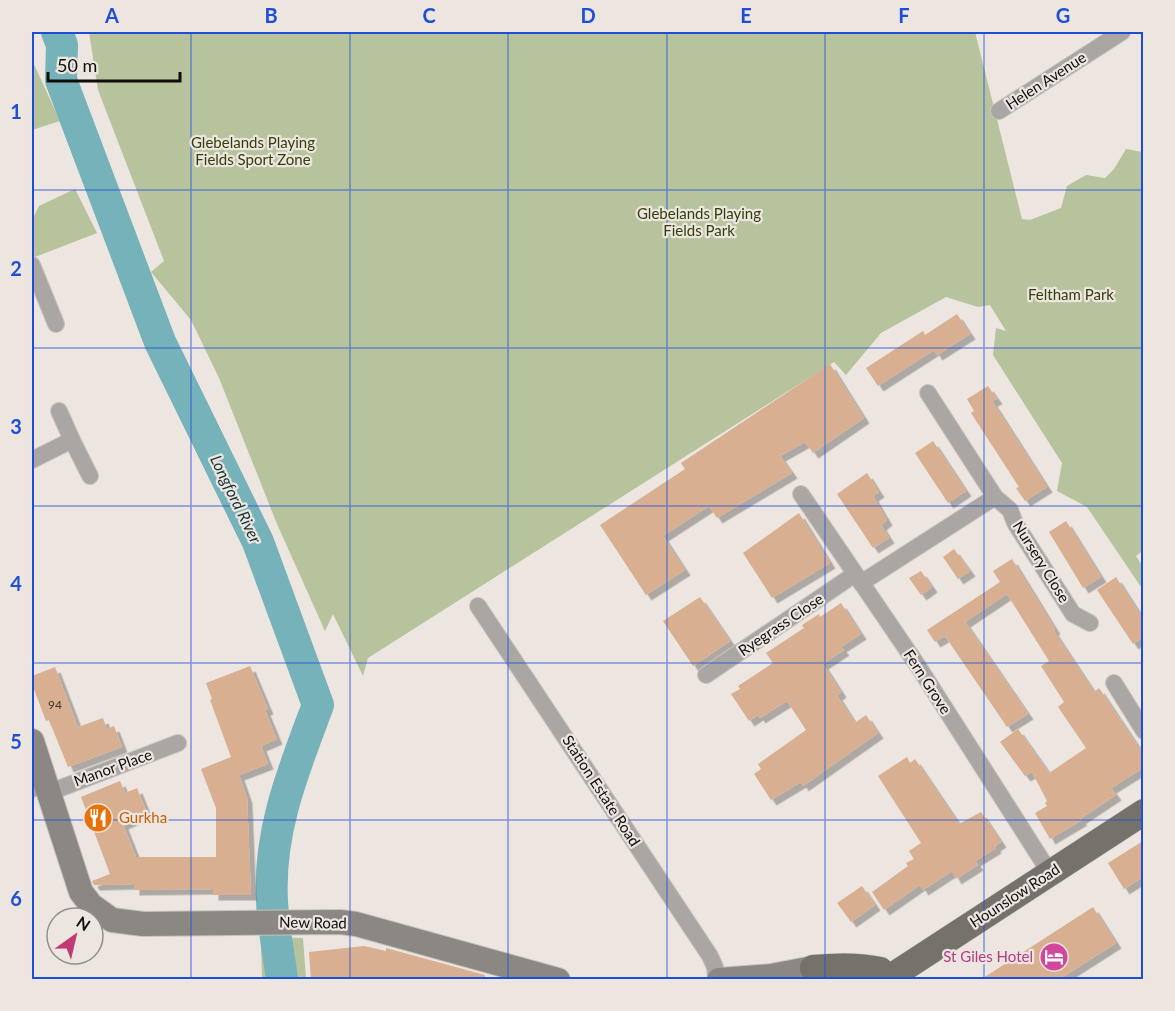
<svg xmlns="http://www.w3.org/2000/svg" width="1175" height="1011" font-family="Lato,sans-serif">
<defs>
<filter id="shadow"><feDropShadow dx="5.5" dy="5.5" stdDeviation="0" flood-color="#0004"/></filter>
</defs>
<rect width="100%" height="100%" fill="#ede5df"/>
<g fill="#b7c39c">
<path d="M89 32H975L1022 219 1030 220 1061 208 1067 186 1086 175 1105 178 1114 169 1126 149 1143 152 1144 555 1141 552 1136 556 1143 567V590L1087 507 1057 491 1062 463 993 355 996 328 1006 331 990 305 978 307 946 297 881 333 846 375 834 362 368 658 363 676 333 614 325 631 277 524 219 378 191 320 151 272 164 261 98 90Z"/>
<path d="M32 60 60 121 32 130Z"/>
<path d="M75 189 97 233 35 257 32 255V220L39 206Z"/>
<path d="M272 937 303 938 306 979H262L261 946Z"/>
</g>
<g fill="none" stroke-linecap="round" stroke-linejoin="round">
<path stroke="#75b2b9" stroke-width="32" d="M57 32 62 45 61 80 160 342 258 542 318 705C294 769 268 831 272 901 273 927 279 954 282 980"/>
</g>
<g fill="#d8af90" filter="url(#shadow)">
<path d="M957 314 970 334 937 355 934 350 878 386 866 368 923 331 925 335Z"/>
<path d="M830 364 864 418 813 453 805 442 780 456 792 473 717 518 709 506 663 536 685 570 646 595 600 525 685 469 681 463Z"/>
<path d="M988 386 997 399 992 401 1047 487 1025 501 1016 488 1019 487 971 413 974 411 967 399Z"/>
<path d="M933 441 966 491 948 503 915 453Z"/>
<path d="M867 473 879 492 873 496 887 520 881 525 889 538 873 548 837 494Z"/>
<path d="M799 513 830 563 772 598 743 553Z"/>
<path d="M1066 521 1101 577 1083 588 1049 532Z"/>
<path d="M954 549 970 571 958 579 943 557Z"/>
<path d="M1012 559 1055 629 1053 630 1094 692 1099 688 1143 754V768L1111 788 1116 795 1080 819 1082 820 1050 839 1035 813 1047 806 1045 803 1047 801 1032 772 1025 776 1000 742 1018 729 1049 773 1086 748 1058 707 1064 702 1041 666 1049 661 1007 594 965 622 1028 714 1007 727 945 636 935 642 927 630 1000 582 993 571Z"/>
<path d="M921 571 932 587 921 595 909 578Z"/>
<path d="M1116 577 1143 619V637L1133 644 1097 590Z"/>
<path d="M700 597 730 641 693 666 663 621Z"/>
<path d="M841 603 861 634 841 647 844 650 823 664 841 692 837 695 855 723 866 715 878 733 803 786 801 782 771 800 754 774 761 769 758 764 806 730 787 701 760 718 758 715 749 721 731 694 740 689 738 686 773 663 766 653 804 628 802 625 819 614 820 617Z"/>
<path d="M250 666 268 709 265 710 277 739 261 746 268 764 239 775 247 798 251 895H213V889L134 890V884L94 885 92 881 110 874 81 797 120 781 125 793 137 788 147 813 123 824 136 857H216V808L201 769 231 757 210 700 212 699 206 683Z"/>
<path d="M55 667 78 727 103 718 107 729 114 726 122 747 68 767 49 720 46 721 32 684V676Z"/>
<path d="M907 757 910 763 915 759 959 824 981 812 1001 842 995 846 996 848 975 861 978 865 956 879 952 871 923 890 920 885 884 910 872 892 908 866 906 863 914 859 909 851 921 843 878 776Z"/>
<path d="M1143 841V877L1124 889 1108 863Z"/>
<path d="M862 886 875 905 851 922 837 903Z"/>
<path d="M1093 907 1116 943 1058 980H980Z"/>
<path d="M364 946 386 951V948L485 975V980H311L309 952Z"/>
</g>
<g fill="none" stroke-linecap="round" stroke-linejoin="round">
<g stroke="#cac2bd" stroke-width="18">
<g id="minor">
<path d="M999 111 1122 32"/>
<path d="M32 265 56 324"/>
<path d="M928 393 995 497 1010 510 1015 523 1073 614 1090 623"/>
<path d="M59 411 72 440"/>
<path d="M32 460 72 440 90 476"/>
<path d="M801 494 918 666 1050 873"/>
<path d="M861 583 995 497"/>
<path d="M478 606 710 956 715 967 716 980"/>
<path d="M706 675 855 574"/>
<path d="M1114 683 1144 731"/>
<path d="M32 789 46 784"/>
<path d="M48 793 178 743"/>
</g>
</g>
<g stroke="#cac2bd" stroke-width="26">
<g id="secondary">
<path d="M32 741 81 892 91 905 112 920 143 924 340 922 356 924 558 980"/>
<path d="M719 980 771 976 813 968 825 974 830 980"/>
</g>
</g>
<g stroke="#cac2bd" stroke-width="27">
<g id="primary">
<path d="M813 968C835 966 858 965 880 970L886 980"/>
<path d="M886 980 1144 812"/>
</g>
</g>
<use href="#minor" stroke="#a9a6a3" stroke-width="16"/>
<use href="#secondary" stroke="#8b8782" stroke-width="24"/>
<use href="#primary" stroke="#75716b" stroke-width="26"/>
</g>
<path fill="none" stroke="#1d4ed8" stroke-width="1.5" stroke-opacity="0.55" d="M191 32V980M350 32V980M508 32V980M667 32V980M825 32V980M984 32V980M32 190H1144M32 348H1144M32 506H1144M32 663H1144M32 820H1144"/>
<defs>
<g id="restaurant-disc" transform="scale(1.5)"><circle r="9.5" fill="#e8710a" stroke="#ede5df"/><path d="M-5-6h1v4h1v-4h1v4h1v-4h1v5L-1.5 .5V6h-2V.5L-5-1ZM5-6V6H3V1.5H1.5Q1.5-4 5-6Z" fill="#fff"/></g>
<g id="hotel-disc" transform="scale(1.5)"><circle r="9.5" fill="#d1479c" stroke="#ede5df"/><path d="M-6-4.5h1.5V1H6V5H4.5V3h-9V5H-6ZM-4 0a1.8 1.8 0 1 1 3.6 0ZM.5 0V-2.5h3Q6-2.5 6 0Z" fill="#fff"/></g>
</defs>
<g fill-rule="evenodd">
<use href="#restaurant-disc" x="98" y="818"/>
<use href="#hotel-disc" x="1054" y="957"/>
</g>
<g text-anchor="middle" stroke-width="4.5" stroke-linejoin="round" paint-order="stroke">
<g font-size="12" fill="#42362c">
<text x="55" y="709">94</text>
</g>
<g font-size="15" fill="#100d0b" stroke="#ede5df">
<text transform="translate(1046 81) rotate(-33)" y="5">Helen Avenue</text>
<text transform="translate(1041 562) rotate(58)" y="5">Nursery Close</text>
<text transform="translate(781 625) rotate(-34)" y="5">Ryegrass Close</text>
<text transform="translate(927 682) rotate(57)" y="5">Fern Grove</text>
<text transform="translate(113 768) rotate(-20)" y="5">Manor Place</text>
<text transform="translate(601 791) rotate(57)" y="5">Station Estate Road</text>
<text transform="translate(1015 896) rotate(-33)" y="5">Hounslow Road</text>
<text transform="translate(313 923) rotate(1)" y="5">New Road</text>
</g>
<g font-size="15" fill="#333f09" stroke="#ede5df">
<text x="253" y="148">Glebelands Playing<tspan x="253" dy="17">Fields Sport Zone</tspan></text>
<text x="699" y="219">Glebelands Playing<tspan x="699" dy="17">Fields Park</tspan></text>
<text x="1071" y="300">Feltham Park</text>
</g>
<g font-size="15" fill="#c56008" stroke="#ede5df" text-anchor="start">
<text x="119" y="823">Gurkha</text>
</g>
<g font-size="15" fill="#b23c85" stroke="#ede5df" text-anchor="end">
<text x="1033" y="962">St Giles Hotel</text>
</g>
<g font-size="16" font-style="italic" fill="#123235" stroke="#ede5df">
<text transform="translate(236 499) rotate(64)" y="6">Longford River</text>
</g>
</g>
<rect width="1175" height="1011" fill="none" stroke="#ede5df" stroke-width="66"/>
<g transform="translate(75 936) rotate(34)"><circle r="28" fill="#ede5df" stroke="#958f8a" stroke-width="1.5"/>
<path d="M0-4.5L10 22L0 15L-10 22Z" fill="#c33973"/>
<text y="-9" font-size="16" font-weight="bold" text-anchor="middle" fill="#100d0b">N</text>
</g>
<path d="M48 72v9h132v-9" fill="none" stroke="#100d0b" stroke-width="3"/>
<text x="57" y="72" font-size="18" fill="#100d0b" stroke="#ede5df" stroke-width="4.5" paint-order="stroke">50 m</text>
<rect x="33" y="33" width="1109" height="945" fill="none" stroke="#1d4ed8" stroke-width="2"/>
<g font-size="20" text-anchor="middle" font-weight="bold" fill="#1d4ed8">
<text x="112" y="23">A</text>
<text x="271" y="23">B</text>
<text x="429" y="23">C</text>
<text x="588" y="23">D</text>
<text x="746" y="23">E</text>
<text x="904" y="23">F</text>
<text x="1063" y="23">G</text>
<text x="16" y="119">1</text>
<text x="16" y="276">2</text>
<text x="16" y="434">3</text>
<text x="16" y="591">4</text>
<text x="16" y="749">5</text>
<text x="16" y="906">6</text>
</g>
</svg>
